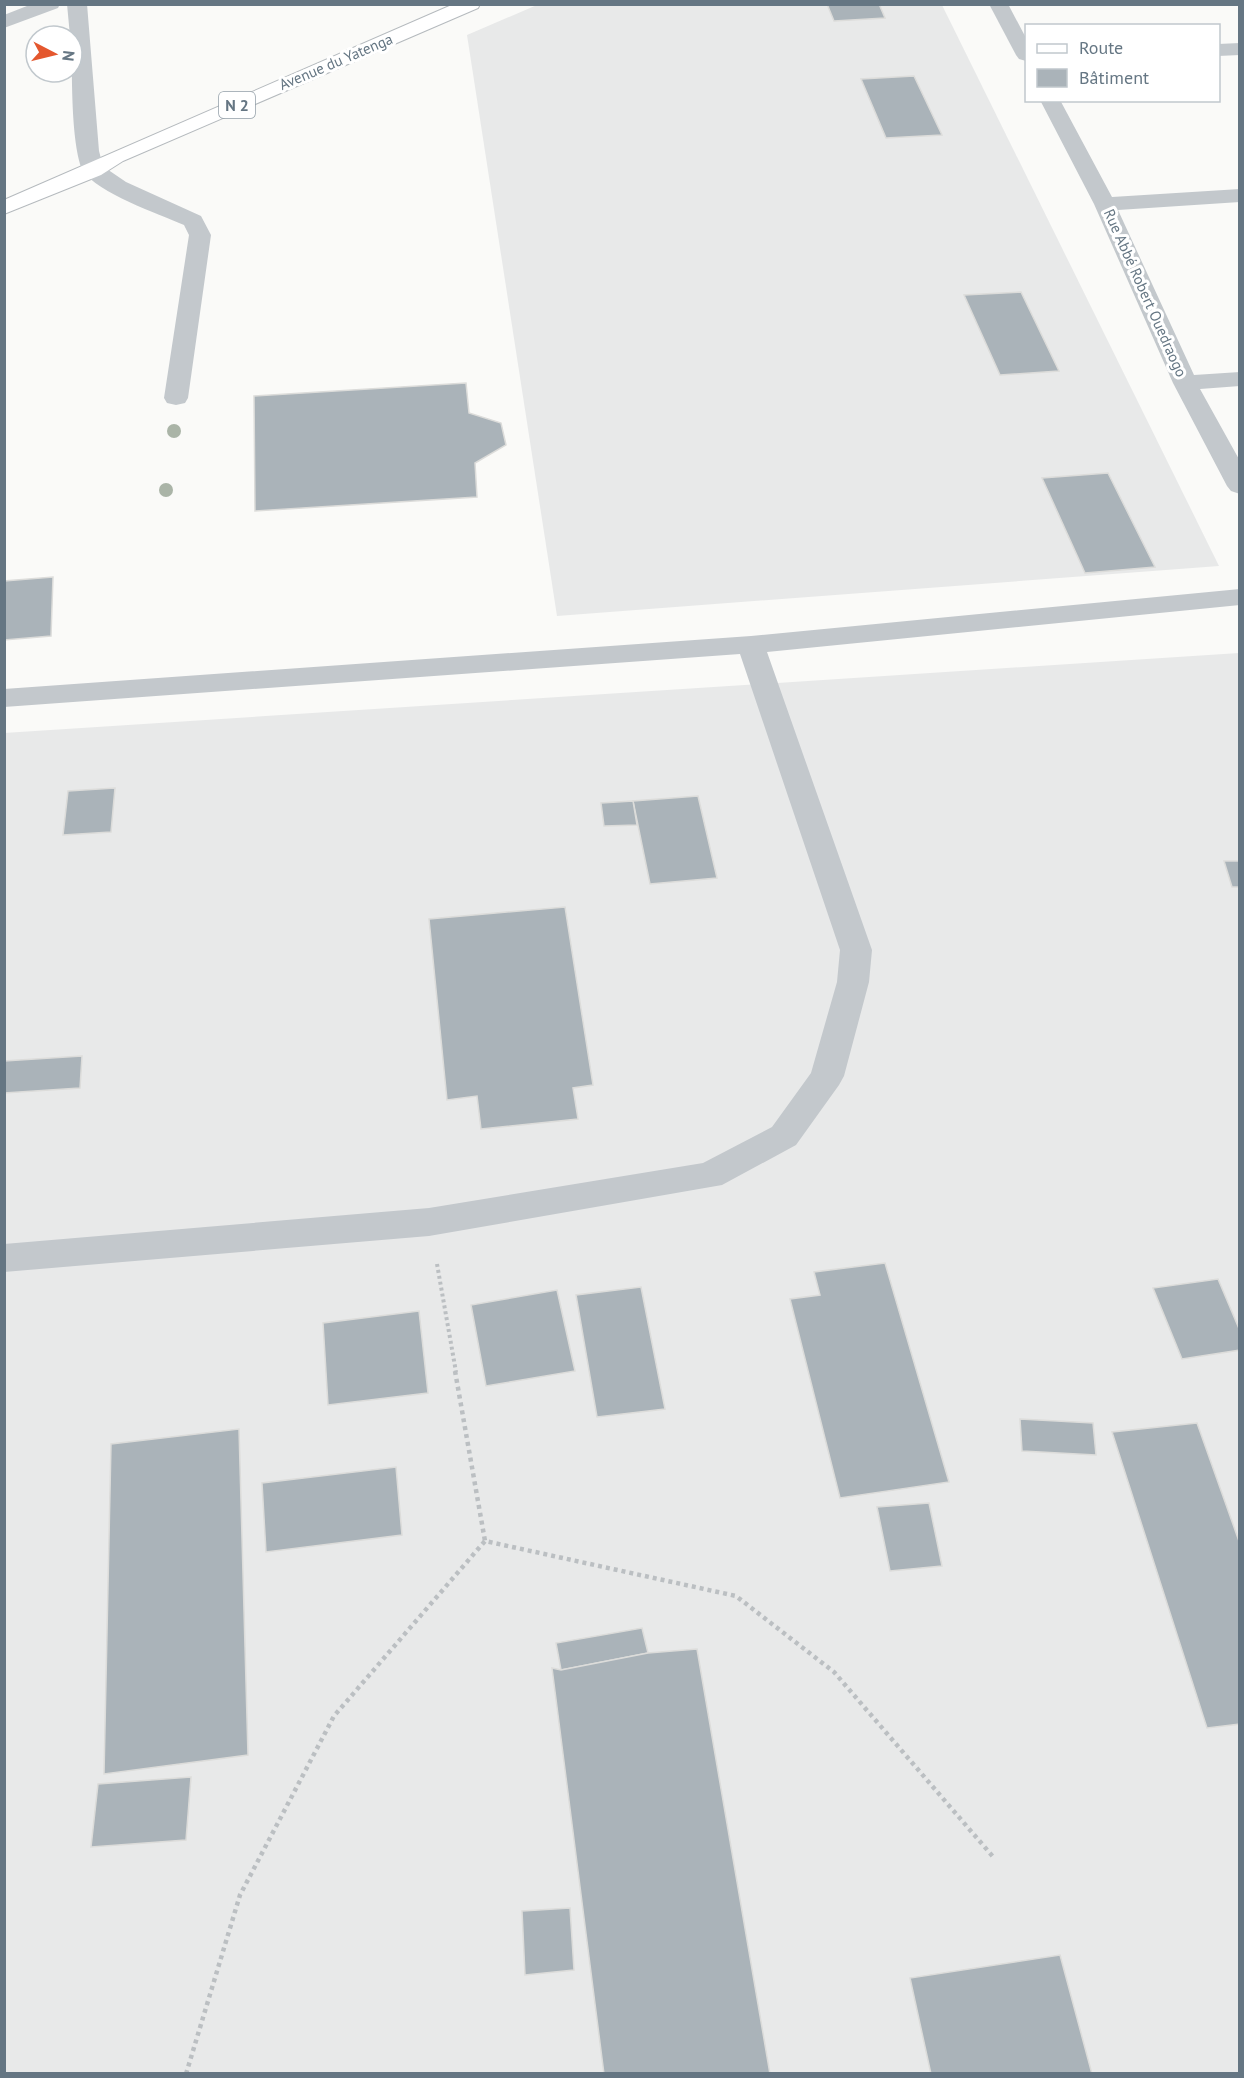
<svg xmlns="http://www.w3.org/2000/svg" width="1244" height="2078" font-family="'PT Sans',sans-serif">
<rect width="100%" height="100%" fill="#fafaf8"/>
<g fill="#e8e9e9">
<path d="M537 5H942L1219 566 557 616 467 35Z"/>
<path d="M1239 653V2073H5L4 733Z"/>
</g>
<g fill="#aab3b9" stroke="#dcdcda" stroke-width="1.5">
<path d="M827 4H879L885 18 834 21Z"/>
<path d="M914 76 942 135 886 138 861 79Z"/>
<path d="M1021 292 1059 371 1000 375 964 295Z"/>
<path d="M466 383 469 413 501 423 506 445 475 463 477 497 255 511 254 396Z"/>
<path d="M1108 473 1155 567 1085 573 1042 478Z"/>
<path d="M53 577 51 636 4 640V581Z"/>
<path d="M115 788 111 832 63 835 68 791Z"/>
<path d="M698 796 717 878 650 884 633 801Z"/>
<path d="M633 801 637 825 604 826 601 803Z"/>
<path d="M1224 861H1240V887H1232Z"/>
<path d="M565 907 593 1085 573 1088 578 1119 481 1129 477 1096 447 1100 429 919Z"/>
<path d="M82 1056 80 1088 4 1093V1061Z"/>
<path d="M885 1263 949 1482 840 1498 790 1299 820 1295 814 1272Z"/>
<path d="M1218 1279 1240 1331V1350L1182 1359 1153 1288Z"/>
<path d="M641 1287 665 1409 597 1417 576 1295Z"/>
<path d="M557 1290 575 1371 486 1386 471 1305Z"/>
<path d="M419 1311 428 1393 328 1405 323 1323Z"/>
<path d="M1020 1419 1093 1423 1096 1455 1022 1451Z"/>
<path d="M1197 1423 1240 1544V1724L1207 1728 1112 1432Z"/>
<path d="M239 1429 248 1755 104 1774 111 1444Z"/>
<path d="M396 1467 402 1535 266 1552 262 1483Z"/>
<path d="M929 1503 942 1566 890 1571 877 1507Z"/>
<path d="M642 1628 648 1653 561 1670 556 1643Z"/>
<path d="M697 1649 770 2074H604L552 1668 561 1670 648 1653Z"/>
<path d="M191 1777 186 1840 91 1847 98 1784Z"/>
<path d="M570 1908 574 1970 525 1975 522 1911Z"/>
<path d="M1060 1955 1092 2074H931L910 1978Z"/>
</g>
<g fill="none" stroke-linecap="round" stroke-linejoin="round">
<g stroke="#b5babe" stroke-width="2">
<path id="primary" d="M454 4H480L478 8 123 161 101 175 4 214V200Z"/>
</g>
<path stroke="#bbbfc2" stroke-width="4" stroke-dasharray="3 3" stroke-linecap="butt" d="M437 1264 456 1372"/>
<g stroke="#bbbfc2" stroke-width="4.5" stroke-dasharray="4 4" stroke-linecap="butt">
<path d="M455 1371 485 1541"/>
<path d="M186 2074 240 1895 334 1716 485 1541 736 1596 834 1672 995 1859"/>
</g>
<g fill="#c3c8cc" fill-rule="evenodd">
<path d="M93 164 101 165 126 182 201 216 211 235 188 398 185 403 176 405 167 403 164 398 189 235 184 225C157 213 99 194 82 170L85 165Z"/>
<path d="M1240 589V605L767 652 872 950 869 982 844 1076 839 1085 796 1145 722 1185 429 1236 4 1272V1244L429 1208 703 1163 772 1127 811 1073 837 982 840 950 740 654 4 707V689L751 636Z"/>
</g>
<g fill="#c3c8cc" fill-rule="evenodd">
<path d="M32 4H60L58 8 4 28V15Z"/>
<path d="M989 4H1008L1026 38V61L1019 59 1016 55Z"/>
<path d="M1240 43V55L1218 56V44Z"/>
<path d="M1040 100H1060L1112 197 1240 189V202L1118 210 1194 375 1240 372V386L1200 389 1240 461V494L1231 491 1227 486 1173 383 1094 204Z"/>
</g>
<path fill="#c3c8cc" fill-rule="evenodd" d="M67 4H87L99 151 104 170 101 175H85C70 152 72 66 72 36H70Z"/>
<use href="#primary" fill="#fff" fill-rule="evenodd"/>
</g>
<g fill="#aab4a7">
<circle cx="174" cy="431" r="7"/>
<circle cx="166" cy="490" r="7"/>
</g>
<g text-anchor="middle" stroke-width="6" stroke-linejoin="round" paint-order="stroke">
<g font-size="15" fill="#657683" stroke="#fff">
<text transform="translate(336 62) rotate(-23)" y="5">Avenue du Yatenga</text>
<text transform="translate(1145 293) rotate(66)" y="5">Rue Abbé Robert Ouedraogo</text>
</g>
<rect fill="#fff" stroke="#939fa8" stroke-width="1.5" x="219" y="92" width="36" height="26" rx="4.5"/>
<g font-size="16" font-weight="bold" fill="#657683">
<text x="237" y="111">N 2</text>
</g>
</g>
<rect width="1244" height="2078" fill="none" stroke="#657683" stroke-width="12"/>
<rect x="1025" y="24" width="195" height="78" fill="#ffffff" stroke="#c1c8cd" stroke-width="1.5"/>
<rect x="1037" y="44" width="30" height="9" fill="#ffffff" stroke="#c1c8cd" stroke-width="1.5"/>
<text x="1079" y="54" font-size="18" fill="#657683">Route</text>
<rect x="1037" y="69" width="30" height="18" fill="#aab3b9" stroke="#c1c8cd" stroke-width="1.5"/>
<text x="1079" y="84" font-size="18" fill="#657683">Bâtiment</text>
<g transform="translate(54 54) rotate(97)"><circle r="28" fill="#ffffff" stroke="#c1c8cd" stroke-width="1.5"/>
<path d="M0-4.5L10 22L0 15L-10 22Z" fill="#e4572e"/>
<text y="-9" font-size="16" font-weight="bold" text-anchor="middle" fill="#657683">N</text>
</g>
</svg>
